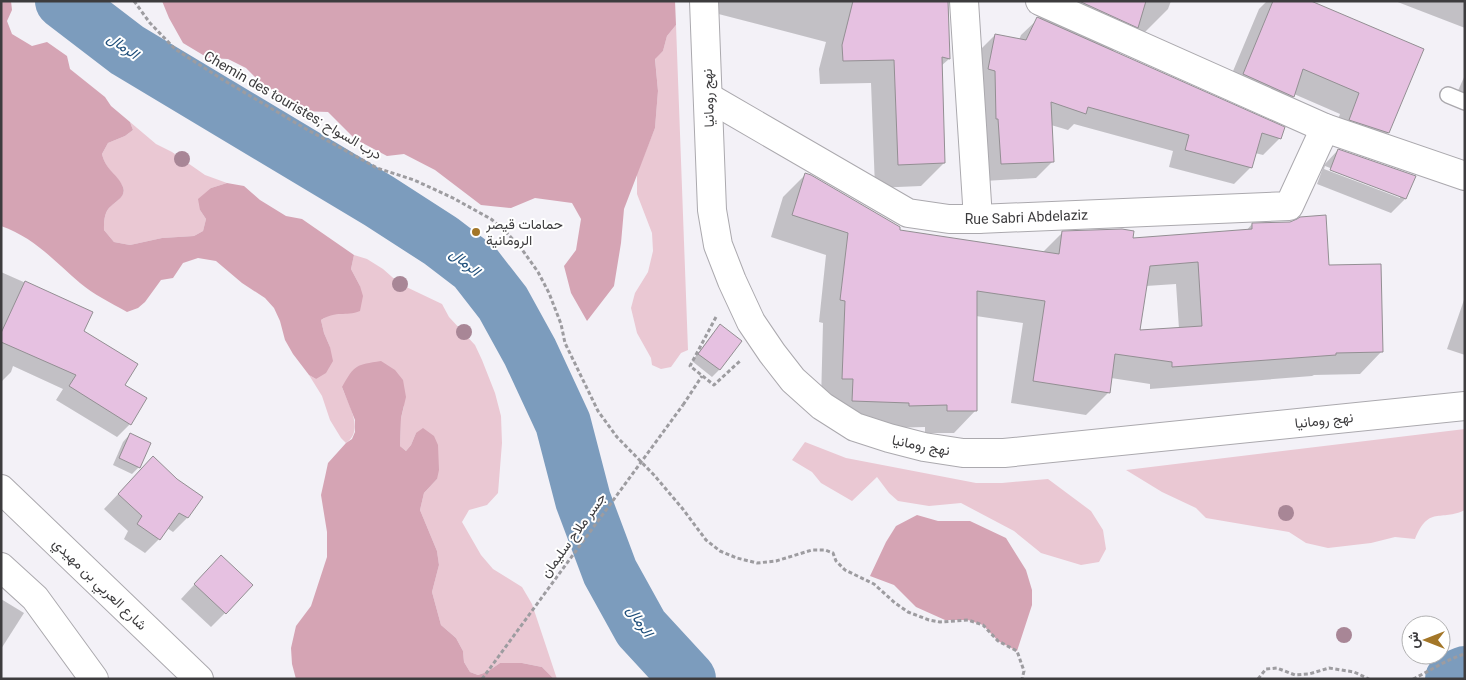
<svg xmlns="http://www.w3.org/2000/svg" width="1466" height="680" font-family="Roboto,Vazirmatn,sans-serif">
<rect width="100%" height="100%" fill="#f3f1f7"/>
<g fill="#eac8d3">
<path d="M676 25 688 350 681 353 671 367 661 369 652 365 651 358 637 333 631 308 635 293 648 272 653 251 652 233 637 194V173L655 128 658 91 655 58 663 51 667 36Z"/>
<path d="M130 122 156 144 172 152 205 175 227 183 211 188 200 210 206 219 203 231 194 236 162 238 130 245 114 242 104 230C104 222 104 214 109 208 114 202 127 197 123 187 117 174 106 171 102 154L108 143 125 136 133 130Z"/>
<path d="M354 255 367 259 383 269 400 284 442 304 449 317 475 345 482 360 495 393 501 416 502 443 498 493 487 505 469 510 462 522 481 555 493 569 522 587 532 604 557 679H554L542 667 522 663H500L487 672 478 675 470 672 464 662 463 651 456 638 441 625 432 592 439 565 437 551 420 510 424 493 437 479 416 433 411 445 406 451 400 446 401 418 404 406 342 387C348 404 365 430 346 443L341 438 330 420 322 396 309 375 316 379 330 347 324 333 321 320 329 315 341 313 360 286 351 269Z"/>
<path d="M1465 429V510C1440 522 1429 505 1415 539L1395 537 1371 543 1328 548 1306 543 1289 532 1206 518 1196 508 1162 492 1126 470Z"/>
<path d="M805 442 846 458 976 483H1002L1048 479 1091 511 1103 530 1106 549 1099 562 1081 565 1041 553 1014 531 961 503 929 506 898 501 889 493 877 477 852 501 821 483 812 472 792 460Z"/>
</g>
<g fill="#d5a4b4">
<path d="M1 1H11L12 10 7 21 12 34 32 46 47 42 67 56 70 69 105 97 111 106 130 122 133 130 125 136 108 143 102 154C106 171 118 174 123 187 127 197 114 202 109 208 104 214 104 222 104 230L114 242 130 245 162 238 194 236 203 231 206 219 200 210 198 199 211 188 227 183 244 186 260 200 286 216 302 219 354 255 351 269 360 286 363 296 360 311C345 317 337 310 321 320L324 333 330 347 333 361 326 373 316 379 309 375 293 354 285 340 280 321 274 308 265 298 242 283 216 261 198 258 183 263 173 278 161 280 145 302 138 308 127 312C111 303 93 294 80 283 53 260 35 238 1 226Z"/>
<path d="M162 1H675L676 25 667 36 663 51 655 59 658 91 655 128 624 209 621 243 614 286 587 321 571 293 564 266 576 250 581 219 572 203 535 198 511 208 481 205 435 170 404 154 387 156 355 139 328 112 300 111 285 98 260 82 246 68 228 59 208 58 183 43 169 18Z"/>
<path d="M381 361 395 370 403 380 406 397 401 418 400 446 406 451 411 445 416 433 423 428 434 436 438 445 439 470 437 479 424 493 420 510 437 551 439 565 432 592 441 625 456 638 463 651 464 662 470 672 478 675 487 672 500 663H522L542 667 554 679H296L292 664 291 648 296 626 311 606 327 557V532L321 495 325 477 328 463 346 443 352 439 355 432V420L342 387C355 364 356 365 381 361Z"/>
<path d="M917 515 938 521H970L1006 538 1026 570 1032 590V605L1017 651 998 641 983 625 968 620H945L916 607 894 585 870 576 886 542 896 526Z"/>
</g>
<g fill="#0003" fill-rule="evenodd">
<path d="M703 1H948L949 59 941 66 944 163 921 186 875 188 871 83 820 84 819 69 826 42 703 10Z"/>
<path d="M1034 1H1171L1168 9 1145 32 1135 29 1112 52 1280 138 1263 155 1255 153 1251 167 1234 184 1169 167 1173 151 1074 124 1068 130 1051 125 1053 161 1036 178 984 181 978 52 995 35 1019 40 1021 35 1040 17 1029 12Z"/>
<path d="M1267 1H1308L1422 50 1388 133 1368 153 1330 140 1340 114 1294 94 1293 96 1273 117 1223 95 1259 9Z"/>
<path d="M1395 1H1465V28Z"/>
<path d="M1465 75V96L1457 93Z"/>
<path d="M1338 150 1405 199 1391 213 1317 184 1324 165ZM1325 166 1400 195V198L1324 169Z"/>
<path d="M806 174 898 231 1042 253 1063 232 1132 240 1246 231 1252 224 1328 266 1382 351 1360 374 1314 375 1312 376 1150 389V384L1111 378 1109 392 1086 415 1011 403 1023 323 976 316V410L954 433H925V427L887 428 821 401 823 323 819 322 826 255 771 237 783 197ZM1176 284 1179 329 1139 332 1146 286Z"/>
<path d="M1 272 91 312 83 332 124 385 130 424 117 437 56 400 63 389 13 366 11 372 1 382Z"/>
<path d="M1465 297V355L1447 349Z"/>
<path d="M713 333 740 341 719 370 712 377 692 361Z"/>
<path d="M130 434 139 467 132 474 113 465 123 442Z"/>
<path d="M139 472 176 480 201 497 187 518 173 532 167 528 159 539 145 553 124 539 128 531 104 509Z"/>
<path d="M207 571 225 613 211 627 181 599Z"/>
<path d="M1 599 24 613 1 649Z"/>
</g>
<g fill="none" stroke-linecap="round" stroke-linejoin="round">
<g stroke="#7c9cbd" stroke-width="56">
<path d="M63 1 127 50 379 201 441 241 475 267 503 303 530 352 563 423 583 500 610 572 641 628 688 679"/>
<path d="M1453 679 1465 674"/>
</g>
</g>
<g fill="#e6c1e1" stroke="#938f93" fill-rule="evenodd">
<path d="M853 1H948L950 59 942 57 945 163 898 165 894 60 843 61 842 45Z"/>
<path d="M1079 1H1146L1138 28Z"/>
<path d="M1273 1H1311L1424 49 1389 133 1349 120 1359 93 1303 69 1294 97 1243 74Z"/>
<path d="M1037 17 1285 127 1281 139 1262 133 1252 168 1185 150 1189 135 1088 107 1086 114 1051 102 1054 162 1001 164 998 119H996L995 71 988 69 995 34 1026 40Z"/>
<path d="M1338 149 1416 176 1406 199 1330 170Z"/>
<path d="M805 173 811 175 900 227V230L1059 254 1062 231 1122 229 1134 231 1133 238 1252 229V223L1290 222 1297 219 1300 217 1326 215 1329 265 1381 264 1383 352 1336 353V355L1172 367V362L1115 354 1110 393 1033 381 1045 301 977 291V411H947V405L909 406V403L852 401 853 379H842L845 301 840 300 848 233 792 215ZM1198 262 1202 326 1140 330 1150 266Z"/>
<path d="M25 281 93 312 84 331 138 364 125 385 147 398 131 425 69 386 76 375 1 342V333Z"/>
<path d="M720 324 742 341 720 370 698 354Z"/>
<path d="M130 433 151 443 140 468 119 458Z"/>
<path d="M153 456 177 479 203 497 188 518 179 513 160 540 137 524 142 516 118 494Z"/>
<path d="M221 555 253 585 226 614 194 584Z"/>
</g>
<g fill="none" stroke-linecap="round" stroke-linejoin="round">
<g stroke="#aba9ae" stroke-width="18">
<path id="service" d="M1448 95 1465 102"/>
</g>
<g stroke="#aba9ae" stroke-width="30">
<g id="minor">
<path d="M964 1 978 219"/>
<path d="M1040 1 1325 128 1465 176"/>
<path id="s1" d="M708 97 908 213 949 219H978L1289 206 1325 128"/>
<path d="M1 567 35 598 94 679"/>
</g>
</g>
<g stroke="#aba9ae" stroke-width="30">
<g id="tertiary">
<path d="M704 1 712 210 718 245 732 281 751 322 772 353 793 380 822 406 855 427 889 438 924 447 963 453H1004L1465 406"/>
<path d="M1 489 199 679"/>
</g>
</g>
<g stroke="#9d9ca0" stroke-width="3" stroke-dasharray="4 2.5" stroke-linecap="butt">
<path d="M134 1 150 23 175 49 220 78 306 129 350 153 377 168 414 180 453 198 491 219 505 231 521 248 538 272 549 293 561 324 565 343 598 411 617 437 654 475 682 508 706 540 720 551 737 558 757 563 776 561 812 550H825L833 553 836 561 845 570 874 584 895 603 908 612 929 620 940 622 968 620 983 625 998 641 1017 651 1024 671 1022 679"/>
<path d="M716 317 690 366 714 385 741 360"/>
<path d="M683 405 702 376"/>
<path d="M1258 679 1266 669 1277 668 1295 675 1309 674 1329 668 1354 672 1369 679"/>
<path d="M1413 679C1430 671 1447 659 1465 654"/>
</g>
<use href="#service" stroke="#fff" stroke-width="15"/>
<use href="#minor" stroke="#fff" stroke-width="28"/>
<use href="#tertiary" stroke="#fff" stroke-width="28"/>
<path stroke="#9d9ca0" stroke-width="3" stroke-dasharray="4 2.5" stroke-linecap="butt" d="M482 679 683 405"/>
</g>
<g fill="#a88696">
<circle cx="182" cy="159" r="8"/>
<circle cx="400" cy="284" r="8"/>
<circle cx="464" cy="332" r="8"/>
<circle cx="1286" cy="513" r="8"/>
<circle cx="1344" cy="635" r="8"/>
</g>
<circle fill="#a37628" stroke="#fff" stroke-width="2" cx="476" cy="232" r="5"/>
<g text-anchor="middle" stroke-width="4" stroke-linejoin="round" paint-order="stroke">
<g font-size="14" fill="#3d3c3e" stroke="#fff">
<text transform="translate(708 98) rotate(-92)" y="5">نهج رومانيا</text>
<text transform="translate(293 105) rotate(30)" y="5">Chemin des touristes; درب السواح</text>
<text dy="5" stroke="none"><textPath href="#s1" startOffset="350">Rue Sabri Abdelaziz</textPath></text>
<text transform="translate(1324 420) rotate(-6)" y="5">نهج رومانيا</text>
<text transform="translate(921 445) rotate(11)" y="5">نهج رومانيا</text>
<text transform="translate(573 535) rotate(-54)" y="5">جسر ملاح سليمان</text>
<text transform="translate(100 584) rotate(44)" y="5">شارع العربي بن مهيدي</text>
</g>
<g font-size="14" fill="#3d3c3e" stroke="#fff" text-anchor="start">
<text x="486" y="229">حمامات قيصر<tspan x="486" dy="16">الرومانية</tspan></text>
</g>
<g font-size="15" font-style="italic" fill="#1f4f7b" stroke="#fff">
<text transform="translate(123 46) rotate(35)" y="5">الرمال</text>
<text transform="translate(465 262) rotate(39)" y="5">الرمال</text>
<text transform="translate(640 621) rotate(56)" y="5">الرمال</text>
</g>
</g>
<rect width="1466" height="680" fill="none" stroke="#3d3c3e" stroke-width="5"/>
<g transform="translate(1426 640) rotate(270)"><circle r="24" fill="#ffffff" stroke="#b1b1b2"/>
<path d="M0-4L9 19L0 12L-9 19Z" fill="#a37628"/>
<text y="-8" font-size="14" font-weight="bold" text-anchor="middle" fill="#3d3c3e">ش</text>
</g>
</svg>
